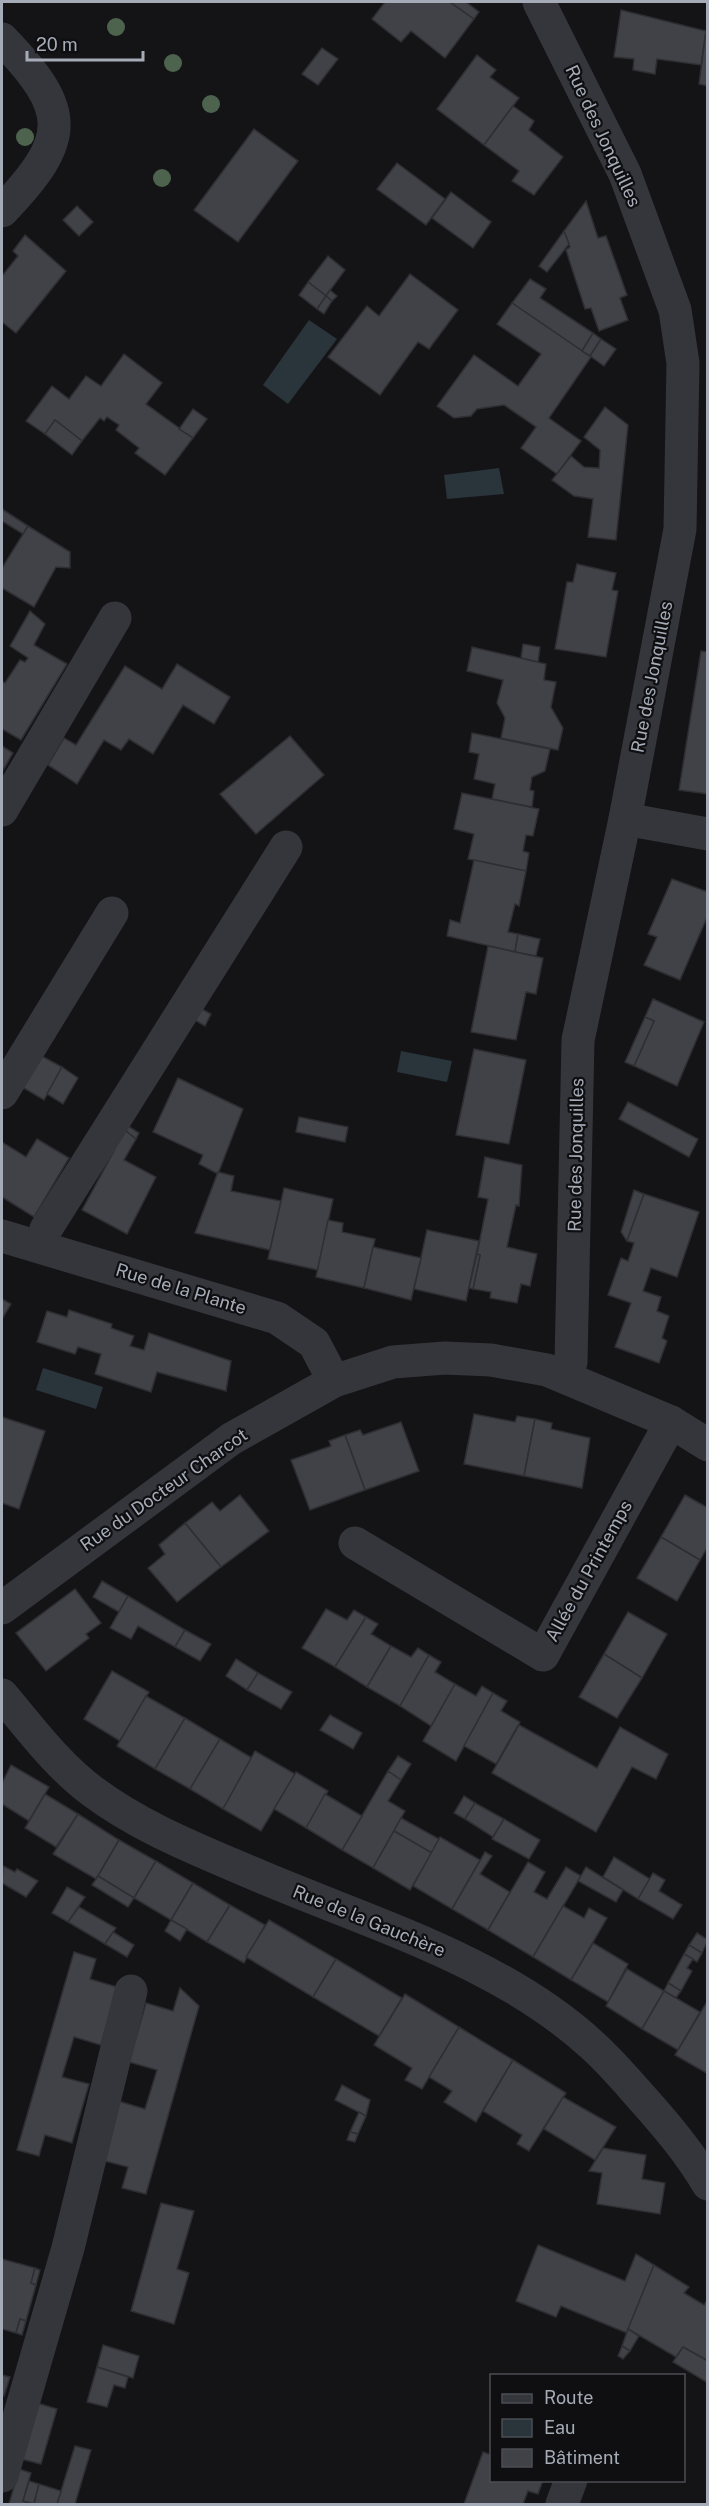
<svg xmlns="http://www.w3.org/2000/svg" width="709" height="2506" font-family="'Public Sans',sans-serif">
<rect width="100%" height="100%" fill="#141416"/>
<g fill="#2a343b">
<path d="M309 320 337 339 288 404 263 385Z"/>
<path d="M499 468 504 494 447 499 444 475Z"/>
<path d="M401 1051 452 1061 447 1082 397 1072Z"/>
<path d="M43 1368 103 1387 96 1409 36 1390Z"/>
</g>
<g fill="#404247" stroke="#2e2e33" stroke-width="1.5">
<path d="M385 2H450L474 19 445 58 411 31 401 42 372 19Z"/>
<path d="M450 2H466L479 12 474 19Z"/>
<path d="M621 10 706 31 701 65 657 59 655 74 633 70 634 59 614 57Z"/>
<path d="M706 31H708V86L699 84Z"/>
<path d="M322 48 338 59 318 85 302 74Z"/>
<path d="M477 55 496 70 490 77 519 98 484 145 437 109Z"/>
<path d="M513 106 534 121 529 130 563 157 534 195 512 181 519 171 484 145Z"/>
<path d="M254 129 298 161 238 242 194 210Z"/>
<path d="M397 163 445 199 426 225 377 189Z"/>
<path d="M451 192 491 222 473 248 432 218Z"/>
<path d="M586 201 598 238 606 236 627 295 620 298 628 320 599 331 591 308 585 309 566 250 570 247 564 231Z"/>
<path d="M77 206 93 222 79 236 63 220Z"/>
<path d="M564 231 569 244 547 272 539 266Z"/>
<path d="M25 235 66 271 16 333 2 322V276L18 256 13 251Z"/>
<path d="M328 256 345 270 326 296 308 282Z"/>
<path d="M410 274 458 310 429 349 418 342 380 395 328 357 367 306 379 316Z"/>
<path d="M530 279 546 289 540 298 593 333 582 351 512 303Z"/>
<path d="M308 282 326 296 317 309 299 295Z"/>
<path d="M330 290 337 296 332 301 326 296Z"/>
<path d="M326 296 332 301 324 314 317 309Z"/>
<path d="M512 303 591 357 549 418 581 441 557 474 521 448 536 427 504 405 477 409 471 416 454 418 437 406 474 355 518 386 541 354 497 324Z"/>
<path d="M593 333 601 339 590 356 582 351Z"/>
<path d="M601 339 616 349 604 366 590 356Z"/>
<path d="M124 354 162 383 146 404 193 438 165 475 135 453 139 448 116 430 119 425 107 417 104 421 100 418 82 441 55 420 45 434 26 421 52 386 69 399 86 376 101 386Z"/>
<path d="M605 407 628 425 616 540 588 537 593 499 574 496 552 480 571 456 584 467 599 468 600 450 584 437Z"/>
<path d="M193 409 207 419 193 438 179 429Z"/>
<path d="M55 420 82 441 72 455 45 434Z"/>
<path d="M2 509 28 526 23 534 2 521Z"/>
<path d="M28 526 70 552V568L56 567 34 607 2 588V568Z"/>
<path d="M577 564 616 573 612 590 618 591 606 657 555 649 567 582H573Z"/>
<path d="M30 611 45 624 34 645 67 664 21 740 2 729V681L5 683 20 660 25 662 28 658 10 646Z"/>
<path d="M523 644 540 647 538 662 521 658Z"/>
<path d="M472 647 546 664 544 680 556 682 551 707 563 728 558 750 501 738 505 718 497 703 503 680 467 671Z"/>
<path d="M701 651 708 652V794L679 790Z"/>
<path d="M177 664 230 697 214 724 183 705 153 754 129 739 121 750 104 740 77 784 48 765 64 738 76 745 125 666 162 689Z"/>
<path d="M472 733 550 749 545 771 532 777 530 790 534 791 532 807 492 799 495 784 474 779 479 754 469 752Z"/>
<path d="M290 736 324 775 256 834 220 794Z"/>
<path d="M2 746 13 753 2 772Z"/>
<path d="M462 793 539 809 533 836 526 835 523 851 529 853 526 871 468 859 474 834 454 829Z"/>
<path d="M474 860 526 871 519 906 515 904 508 932 518 934 515 952 447 936 450 920 460 923Z"/>
<path d="M672 879 708 892V915L680 980 644 965 657 937 648 934Z"/>
<path d="M518 934 540 939 536 956 515 952Z"/>
<path d="M488 946 543 958 536 994 526 992 516 1040 471 1032Z"/>
<path d="M653 999 704 1022 677 1086 634 1066 654 1021 645 1017Z"/>
<path d="M200 1008 211 1014 205 1026 193 1019Z"/>
<path d="M645 1017 654 1021 634 1066 625 1062Z"/>
<path d="M474 1049 526 1060 509 1144 456 1135Z"/>
<path d="M36 1053 62 1067 44 1100 17 1084Z"/>
<path d="M62 1067 78 1078 63 1104 47 1094Z"/>
<path d="M178 1078 243 1109 218 1174 199 1164 203 1155 153 1132Z"/>
<path d="M628 1102 698 1139 689 1157 619 1119Z"/>
<path d="M299 1117 348 1127 345 1142 296 1132Z"/>
<path d="M125 1124 139 1133 136 1139 122 1128Z"/>
<path d="M122 1128 136 1139 124 1160 156 1177 127 1234 82 1210 114 1151Z"/>
<path d="M37 1139 69 1158 34 1217 2 1197V1142L26 1157Z"/>
<path d="M485 1157 522 1165 519 1206 516 1205 507 1247 537 1254 530 1286 521 1284 517 1303 490 1298 491 1292 473 1289 480 1255 477 1254 488 1199 478 1197Z"/>
<path d="M218 1172 234 1176 231 1191 281 1201 270 1250 195 1233Z"/>
<path d="M284 1188 333 1199 318 1270 268 1259Z"/>
<path d="M634 1190 644 1194 627 1241 621 1232Z"/>
<path d="M644 1194 699 1212 677 1277 651 1268 643 1291 661 1297 657 1311 669 1316 662 1338 667 1341 659 1363 615 1347 631 1303 608 1295 621 1258 628 1261 634 1243 627 1241Z"/>
<path d="M328 1220 343 1223 342 1232 375 1239 364 1288 316 1277Z"/>
<path d="M427 1230 479 1241 466 1301 414 1289Z"/>
<path d="M373 1247 421 1258 411 1300 364 1288Z"/>
<path d="M477 1254 480 1255 473 1289 469 1288Z"/>
<path d="M2 1299 11 1304 2 1319Z"/>
<path d="M69 1310 112 1324 111 1328 134 1336 130 1346 144 1350 149 1333 231 1361 226 1391 157 1372 151 1392 95 1374 101 1354 78 1347 75 1354 37 1342 47 1311 67 1317Z"/>
<path d="M474 1414 515 1422 517 1416 535 1419 524 1476 464 1464Z"/>
<path d="M2 1417 45 1431 19 1509 2 1503Z"/>
<path d="M535 1419 552 1423 551 1429 590 1438 582 1488 524 1476Z"/>
<path d="M401 1422 419 1471 365 1490 345 1435 360 1430 363 1435Z"/>
<path d="M345 1435 365 1490 310 1510 291 1460 331 1446 329 1441Z"/>
<path d="M240 1495 269 1531 221 1567 185 1523 212 1502 220 1511Z"/>
<path d="M685 1495 708 1508V1546L700 1560 661 1537Z"/>
<path d="M185 1523 221 1567 177 1602 148 1568 165 1554 159 1545Z"/>
<path d="M661 1537 700 1560 677 1601 637 1578Z"/>
<path d="M102 1581 128 1596 119 1612 93 1597Z"/>
<path d="M75 1589 101 1623 86 1634 89 1638 46 1671 16 1633Z"/>
<path d="M128 1596 185 1630 175 1647 138 1626 131 1639 110 1628Z"/>
<path d="M326 1609 347 1620 354 1610 366 1617 335 1667 302 1648Z"/>
<path d="M628 1612 667 1634 642 1678 604 1654Z"/>
<path d="M366 1617 378 1624 371 1634 391 1646 367 1687 335 1667Z"/>
<path d="M185 1630 211 1644 200 1661 175 1647Z"/>
<path d="M391 1646 411 1657 418 1648 429 1655 400 1706 367 1687Z"/>
<path d="M604 1654 642 1678 617 1718 579 1697Z"/>
<path d="M429 1655 441 1662 435 1672 455 1684 431 1726 400 1706Z"/>
<path d="M236 1659 258 1673 247 1690 226 1676Z"/>
<path d="M112 1671 149 1692 120 1741 84 1719Z"/>
<path d="M258 1673 292 1692 281 1709 247 1690Z"/>
<path d="M455 1684 476 1696 482 1686 493 1693 456 1761 423 1741Z"/>
<path d="M493 1693 507 1701 501 1711 520 1722 496 1764 464 1746Z"/>
<path d="M146 1696 185 1718 155 1769 117 1746Z"/>
<path d="M330 1715 362 1733 353 1749 320 1730Z"/>
<path d="M185 1718 220 1739 190 1789 155 1769Z"/>
<path d="M519 1725 597 1768 620 1727 668 1754 656 1779 632 1767 596 1832 492 1773Z"/>
<path d="M220 1739 252 1758 223 1809 190 1789Z"/>
<path d="M255 1751 295 1774 261 1831 223 1809Z"/>
<path d="M398 1756 411 1764 401 1780 388 1771Z"/>
<path d="M11 1765 49 1787 29 1821 2 1804V1783Z"/>
<path d="M388 1771 401 1780 388 1801 405 1811 373 1868 342 1850Z"/>
<path d="M296 1772 328 1791 306 1828 274 1809Z"/>
<path d="M45 1794 78 1814 56 1847 25 1828Z"/>
<path d="M325 1794 362 1816 342 1850 306 1828Z"/>
<path d="M464 1796 475 1803 465 1819 454 1813Z"/>
<path d="M475 1803 504 1819 493 1837 465 1819Z"/>
<path d="M78 1814 119 1840 96 1879 53 1854Z"/>
<path d="M401 1818 439 1839 432 1853 394 1831Z"/>
<path d="M504 1819 540 1840 529 1859 492 1839Z"/>
<path d="M394 1831 432 1853 410 1890 373 1868Z"/>
<path d="M440 1837 480 1860 452 1909 413 1886Z"/>
<path d="M119 1840 156 1861 134 1898 98 1876Z"/>
<path d="M485 1852 492 1856 480 1874 510 1892 488 1930 452 1909Z"/>
<path d="M614 1857 650 1879 638 1899 603 1877Z"/>
<path d="M156 1861 193 1883 171 1920 134 1898Z"/>
<path d="M528 1862 545 1872 534 1892 547 1899 566 1867 581 1876 533 1957 488 1930Z"/>
<path d="M3 1866 15 1872 17 1869 38 1881 26 1897 2 1883Z"/>
<path d="M586 1867 623 1890 616 1902 578 1881Z"/>
<path d="M653 1873 665 1880 659 1891 682 1905 673 1919 638 1899Z"/>
<path d="M98 1876 134 1898 128 1907 92 1885Z"/>
<path d="M193 1883 230 1905 207 1942 171 1920Z"/>
<path d="M67 1887 85 1897 68 1922 52 1913Z"/>
<path d="M230 1905 265 1925 244 1963 207 1942Z"/>
<path d="M563 1906 584 1918 589 1908 607 1918 571 1980 533 1957Z"/>
<path d="M79 1907 116 1928 105 1944 68 1922Z"/>
<path d="M171 1920 187 1929 180 1941 165 1931Z"/>
<path d="M269 1920 336 1959 313 1997 246 1957Z"/>
<path d="M113 1932 134 1945 127 1957 105 1944Z"/>
<path d="M697 1933 708 1940 702 1953 689 1945Z"/>
<path d="M593 1943 628 1964 608 2002 571 1980Z"/>
<path d="M689 1945 702 1953 697 1962 684 1954Z"/>
<path d="M74 1952 96 1959 90 1979 117 1987 101 2045 74 2037 62 2077 89 2084 72 2143 45 2135 39 2156 17 2150Z"/>
<path d="M684 1954 693 1959 687 1968 692 1971 681 1991 668 1983Z"/>
<path d="M336 1959 402 1998 379 2036 313 1997Z"/>
<path d="M627 1969 664 1991 642 2029 606 2006Z"/>
<path d="M668 1983 681 1991 676 1998 664 1991Z"/>
<path d="M180 1988 199 2006 146 2194 122 2188 128 2167 101 2160 118 2101 145 2109 157 2070 129 2062 146 2003 173 2011Z"/>
<path d="M664 1991 700 2012 678 2050 642 2029Z"/>
<path d="M405 1994 459 2027 422 2089 405 2080 412 2068 374 2045Z"/>
<path d="M708 2000V2074L675 2055Z"/>
<path d="M459 2027 513 2060 476 2122 444 2102 452 2091 429 2077Z"/>
<path d="M513 2060 566 2093 529 2151 517 2144 522 2135 483 2111Z"/>
<path d="M342 2085 370 2100 366 2116 335 2100Z"/>
<path d="M563 2097 616 2127 595 2160 544 2129Z"/>
<path d="M359 2112 366 2116 358 2134 350 2132Z"/>
<path d="M350 2132 358 2134 355 2142 347 2140Z"/>
<path d="M603 2148 646 2155 642 2179 665 2183 660 2214 597 2204 602 2173 589 2171Z"/>
<path d="M161 2203 194 2211 177 2269 189 2273 174 2324 131 2311Z"/>
<path d="M538 2245 625 2281 636 2254 654 2265 627 2333 561 2306 556 2317 516 2301Z"/>
<path d="M2 2259 35 2268 31 2283 36 2285 26 2321 20 2319 16 2333 2 2329Z"/>
<path d="M654 2265 689 2287 684 2293 704 2305 708 2299V2361L683 2347 676 2357 628 2329Z"/>
<path d="M35 2268 40 2270 36 2285 31 2283Z"/>
<path d="M20 2319 26 2321 22 2335 16 2333Z"/>
<path d="M628 2329 639 2336 630 2351 622 2346Z"/>
<path d="M103 2345 139 2356 133 2378 97 2367Z"/>
<path d="M622 2346 630 2351 623 2359 618 2356Z"/>
<path d="M683 2347 708 2361V2383L673 2362Z"/>
<path d="M97 2367 128 2377 125 2388 114 2385 107 2407 87 2402Z"/>
<path d="M2 2375 10 2377 4 2396 2 2395Z"/>
<path d="M37 2403 57 2409 41 2464 21 2459Z"/>
<path d="M75 2446 91 2450 75 2504H57Z"/>
<path d="M483 2452 492 2455V2480H543L538 2494 528 2491 523 2504H464Z"/>
<path d="M19 2469 31 2473 23 2501 32 2504H9Z"/>
<path d="M29 2481 39 2484 34 2504 23 2501Z"/>
<path d="M39 2484 61 2491 57 2504H34Z"/>
</g>
<g fill="none" stroke-linecap="round" stroke-linejoin="round">
<g stroke="#35363c" stroke-width="33">
<path d="M539 2 625 174 675 310 683 363 680 529 625 819 578 1040 571 1362 567 1376"/>
<path d="M2 39C72 111 71 139 2 211"/>
<path d="M2 810 115 618"/>
<path d="M625 819 708 834"/>
<path d="M2 1093 112 913"/>
<path d="M2 1236 277 1318 314 1343 334 1381"/>
<path d="M41 1247 46 1229 286 847"/>
<path d="M355 1543 543 1655 671 1422"/>
<path d="M2 1608 231 1439 334 1381 393 1362 445 1358 491 1360 547 1370 671 1422 708 1445"/>
<path d="M2 1695C30 1728 57 1765 92 1791 141 1828 201 1851 257 1875 369 1923 501 1961 592 2045 610 2061 626 2080 642 2098 666 2125 689 2152 708 2184"/>
<path d="M2 2476 68 2248 131 1991"/>
<path d="M562 2504 571 2480"/>
</g>
</g>
<g fill="#4d634e">
<circle cx="116" cy="27" r="9"/>
<circle cx="173" cy="63" r="9"/>
<circle cx="211" cy="104" r="9"/>
<circle cx="25" cy="137" r="9"/>
<circle cx="162" cy="178" r="9"/>
</g>
<g text-anchor="middle" stroke-width="4.5" stroke-linejoin="round" paint-order="stroke">
<g font-size="18" fill="#a5acb8" stroke="#0f0f11">
<text transform="translate(603 136) rotate(65)" y="6">Rue des Jonquilles</text>
<text transform="translate(652 677) rotate(-79)" y="6">Rue des Jonquilles</text>
<text transform="translate(576 1155) rotate(-89)" y="6">Rue des Jonquilles</text>
<text transform="translate(181 1289) rotate(17)" y="6">Rue de la Plante</text>
<text transform="translate(164 1490) rotate(-35)" y="6">Rue du Docteur Charcot</text>
<text transform="translate(589 1571) rotate(-61)" y="6">Allée du Printemps</text>
<text transform="translate(369 1921) rotate(22)" y="6">Rue de la Gauchère</text>
</g>
</g>
<rect width="709" height="2506" fill="none" stroke="#a5acb8" stroke-width="6"/>
<rect x="490" y="2374" width="195" height="108" fill="#0f0f11" stroke="#4b4e54" stroke-width="1.5"/>
<rect x="502" y="2394" width="30" height="9" fill="#35363c" stroke="#4b4e54" stroke-width="1.5"/>
<text x="544" y="2404" font-size="18" fill="#a5acb8">Route</text>
<rect x="502" y="2419" width="30" height="18" fill="#2a343b" stroke="#4b4e54" stroke-width="1.5"/>
<text x="544" y="2434" font-size="18" fill="#a5acb8">Eau</text>
<rect x="502" y="2449" width="30" height="18" fill="#404247" stroke="#4b4e54" stroke-width="1.5"/>
<text x="544" y="2464" font-size="18" fill="#a5acb8">Bâtiment</text>
<path d="M27 51v9h116v-9" fill="none" stroke="#a5acb8" stroke-width="3"/>
<text x="36" y="51" font-size="18" fill="#a5acb8" stroke="#0f0f11" stroke-width="4.5" paint-order="stroke">20 m</text>
</svg>
